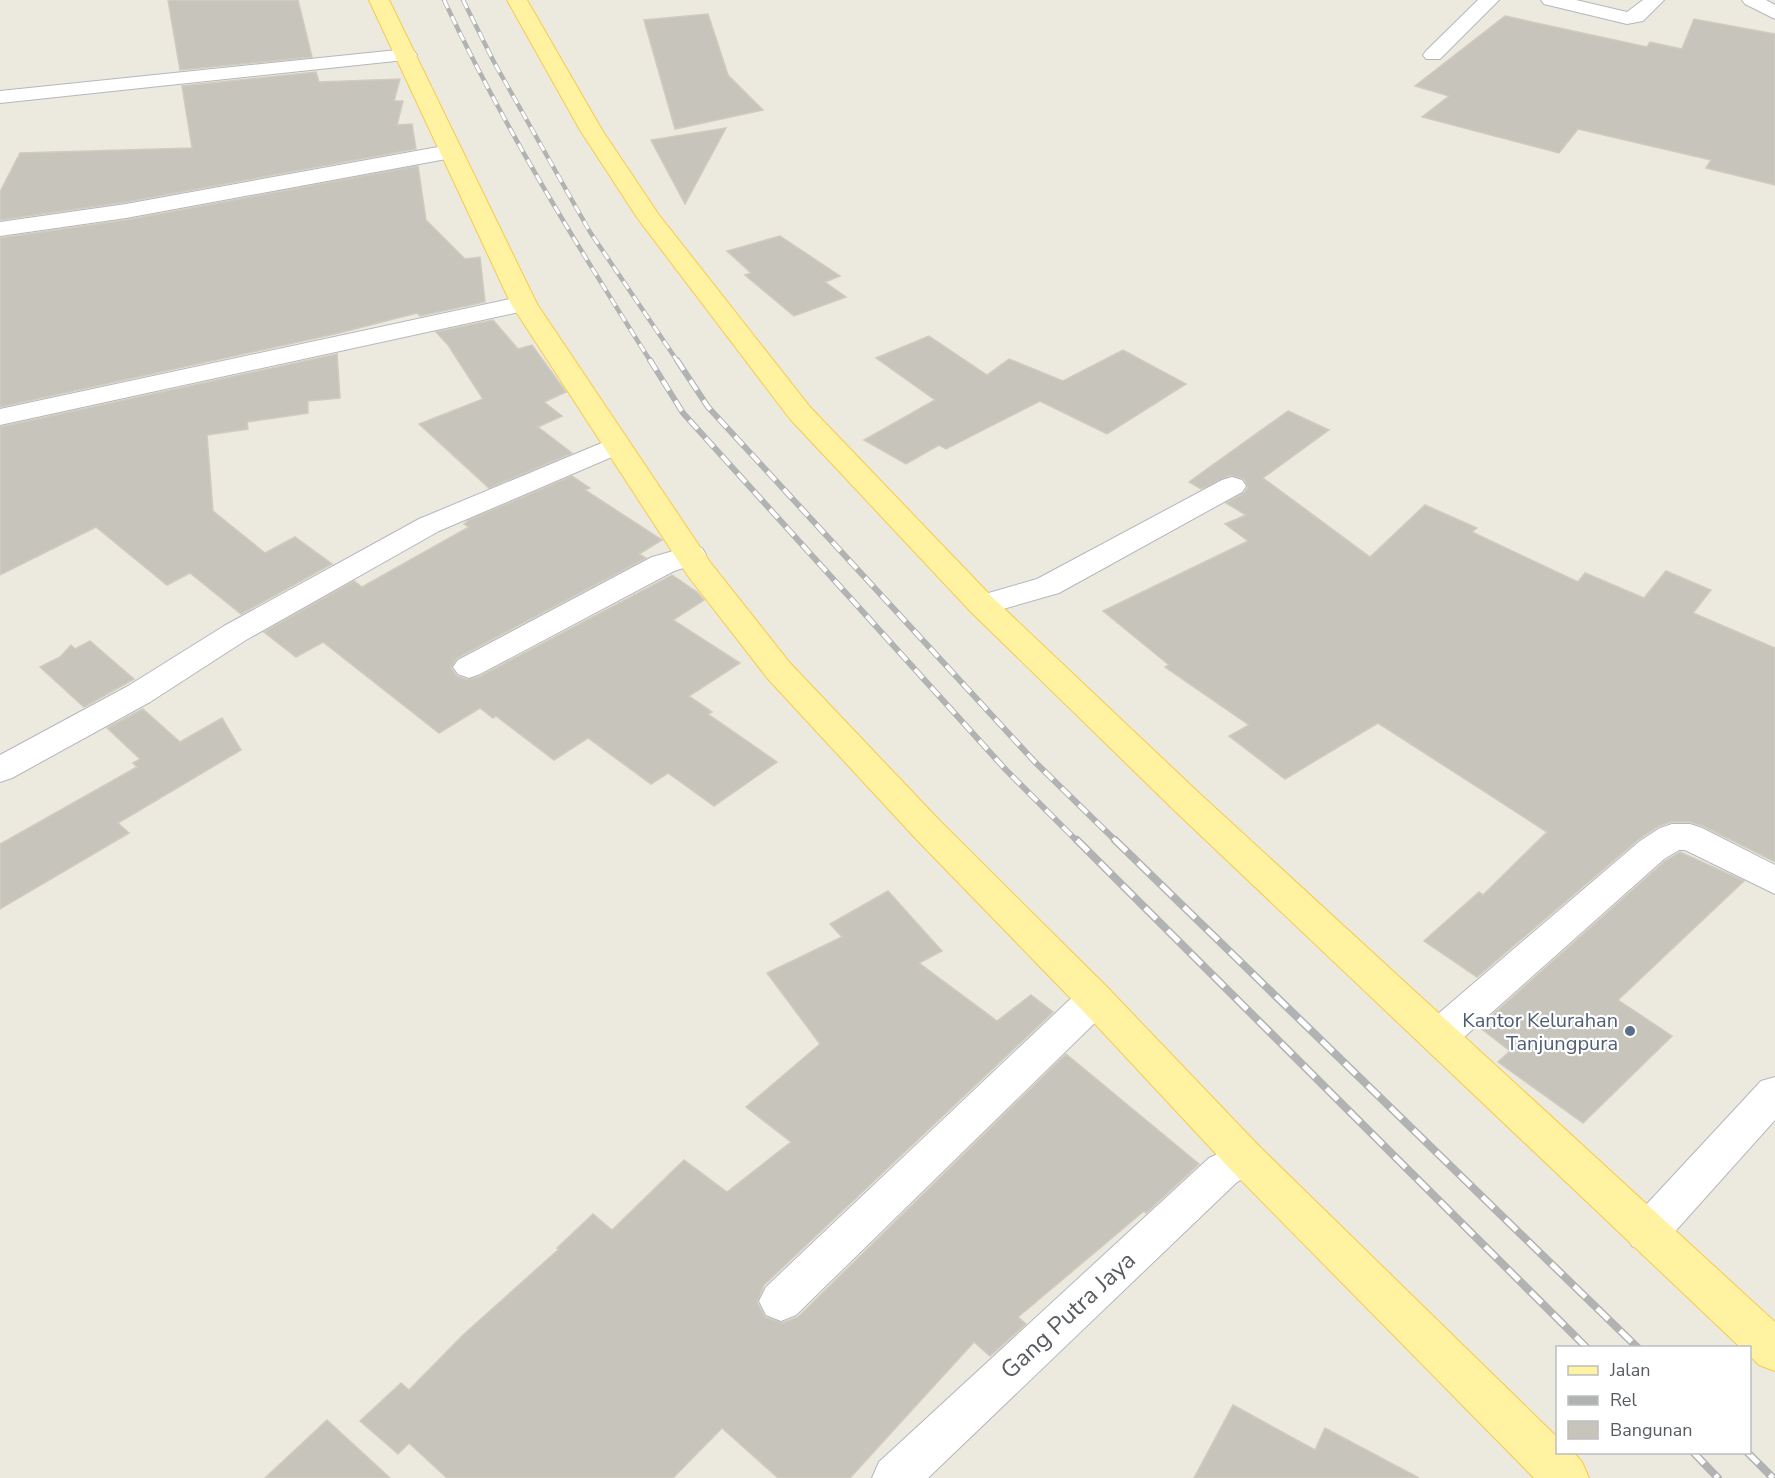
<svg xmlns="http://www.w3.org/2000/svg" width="1775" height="1478" font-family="'Nunito Sans',sans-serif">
<rect width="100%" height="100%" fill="#ece9df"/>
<g fill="#c7c4bc" stroke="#d1cbbd" stroke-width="1.5">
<path d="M168 0H298L312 57 180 70Z"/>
<path d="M708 14 728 75 763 110 675 129 644 20Z"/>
<path d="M1505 16 1647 47 1650 42 1682 49 1694 19 1775 34V185L1706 168 1711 160 1578 129 1559 153 1422 117 1449 96 1415 86Z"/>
<path d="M316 72 319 82 400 79 394 101H403L397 125 412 124 416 149 126 202 0 220V192L20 153 192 148 182 86Z"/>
<path d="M726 128 685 204 651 140Z"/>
<path d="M418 166 426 220 465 259 480 257 485 302 420 316 417 313 335 334 0 407V238L126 220Z"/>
<path d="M780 236 840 276 825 282 846 297 794 316 745 275 751 273 727 251Z"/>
<path d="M493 320 518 349 532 345 566 392 544 402 562 416 538 427 572 453 489 488 419 424 483 399 448 345 436 332Z"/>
<path d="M929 336 987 375 1009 359 1063 381 1123 350 1186 384 1107 434 1040 401 946 449 939 445 906 464 864 440 935 400 876 358Z"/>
<path d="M337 354 340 398 308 401V413L247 422 248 429 207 435 213 511 265 553 295 537 332 564 241 614 190 573 167 585 96 527 0 575V427Z"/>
<path d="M1288 411 1329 430 1263 478 1370 557 1425 505 1477 528 1472 532 1578 582 1585 573 1644 598 1666 571 1711 590 1693 613 1775 648V862L1703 826 1690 822H1671L1659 826 1639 839 1477 977 1424 941 1479 892 1483 895 1547 832 1378 723 1285 779 1229 736 1249 725 1165 667 1169 665 1103 611 1248 541 1225 524 1246 515 1226 503 1244 493 1248 487 1244 479 1231 475 1201 489 1189 482Z"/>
<path d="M572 476 590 488 585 490 662 540 639 554 646 558 457 658 451 668 457 676 468 680 481 676 672 575 697 592 704 600 673 620 740 663 689 696 712 712 708 714 777 762 714 806 668 773 651 784 588 738 554 760 496 716 493 718 480 708 439 733 323 642 296 657 264 632 354 581 362 587 469 527 464 524 469 520Z"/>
<path d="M90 641 134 679 84 707 40 667 60 657 71 645 75 649Z"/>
<path d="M143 709 180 742 222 718 241 750 118 823 129 833 0 909V844L137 767 133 763 140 759 107 728Z"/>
<path d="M1680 852 1744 881 1618 1000 1672 1036 1583 1123 1498 1062 1510 1051 1479 1027 1665 861Z"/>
<path d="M888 891 942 951 919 963 997 1021 1031 995 1053 1012 764 1285 757 1302 765 1317 782 1323 798 1317 1066 1054 1199 1164 1146 1213 1144 1211 1018 1317 1026 1324 990 1356 974 1342 850 1478H778L722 1428 673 1478H447L409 1443 398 1454 360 1421 401 1383 409 1390 463 1335 559 1249 557 1248 593 1214 612 1230 684 1160 727 1192 791 1142 746 1107 820 1044 767 973 842 937 830 924Z"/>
<path d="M1233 1405 1315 1450 1325 1428 1419 1478H1194Z"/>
<path d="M327 1420 390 1478H265Z"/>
</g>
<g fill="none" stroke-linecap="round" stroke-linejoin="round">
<g stroke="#b5b7bd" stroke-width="2">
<g id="minor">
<path d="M1478 0H1499L1440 59H1426L1423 55 1426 51Z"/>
<path d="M1541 0H1576L1627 12 1643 0H1664L1643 21 1627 24 1544 4Z"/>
<path d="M1742 0H1766L1775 5V19L1745 4Z"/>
<path d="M407 49 414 51 417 55 414 59 0 103V91Z"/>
<path d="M449 145 457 147 460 152 457 157 126 218 0 236V222L126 204Z"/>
<path d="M524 296 533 299 537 304 533 309 0 425V409Z"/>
<path d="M616 437 626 439 630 445 626 451 439 531 246 640 150 702 12 778 0 782V755L128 686 224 626 419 519Z"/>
<path d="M1232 477 1242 480 1246 486 1242 492 1059 593 982 615 971 612 967 605 971 598 1037 579 1222 480Z"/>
<path d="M691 546 702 548 706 555 702 562 674 571 480 674 469 678 458 674 453 667 458 660 652 557Z"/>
<path d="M1672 824H1690L1702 828 1775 865V894L1685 850H1679L1664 859 1453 1047 1439 1051 1425 1047 1420 1036 1425 1025 1640 841 1660 828Z"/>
<path d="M1095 984 1108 988 1114 999 1108 1010 796 1315 781 1321 766 1315 759 1301 766 1287 1082 988Z"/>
<path d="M1775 1077V1120L1662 1246 1647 1251 1632 1246 1626 1233 1632 1220 1761 1081Z"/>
<path d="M1245 1141 1259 1146 1265 1158 1259 1170 1237 1182 928 1478H872L879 1462 1209 1158Z"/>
</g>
</g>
<g stroke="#f7cb4c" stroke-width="2">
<g id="major">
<path d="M369 0H389L537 304 710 562 790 663 941 822 1108 988 1259 1146 1558 1438V1452H1573L1582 1462 1589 1478H1534L1231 1170 1082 1010 917 840 768 679 688 576 511 304Z"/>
<path d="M507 0H527L602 130 659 215 810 407 993 598 1199 793 1775 1322V1371L1759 1365 1750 1356V1348H1741L1175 811 971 612 790 419 638 219 580 130Z"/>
</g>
</g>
<use href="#minor" fill="#fff" fill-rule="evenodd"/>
<use href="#major" fill="#fff2a1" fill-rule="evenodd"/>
<g stroke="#b1b2b2" stroke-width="4.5">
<g id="rail-far2">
<path d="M444 0C503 126 576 244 651 362"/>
<path d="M463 0 495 64 590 232 678 362"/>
</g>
</g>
<g stroke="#b1b2b2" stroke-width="6">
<g id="rail-far1">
<path d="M650 360 683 413 1006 770 1078 842"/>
<path d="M677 360 708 407 1034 761 1117 842"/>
</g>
</g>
<g stroke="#b1b2b2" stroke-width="8">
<g id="rail">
<path d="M1077 840 1587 1348"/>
<path d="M1115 840 1638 1348"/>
<path d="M1693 1452 1718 1478"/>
<path d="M1747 1452 1773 1478"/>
</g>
</g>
<use href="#rail-far2" stroke="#fff" stroke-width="3" stroke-dasharray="9" stroke-linecap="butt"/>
<use href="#rail-far1" stroke="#fff" stroke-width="4" stroke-dasharray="12" stroke-linecap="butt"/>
<use href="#rail" stroke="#fff" stroke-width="5" stroke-dasharray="16" stroke-linecap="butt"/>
</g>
<circle fill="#5c6f8a" stroke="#fff" stroke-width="2" cx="1630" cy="1031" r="6"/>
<g text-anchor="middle" stroke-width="4.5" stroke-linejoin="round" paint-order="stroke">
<g font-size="20" fill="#4e5e75" stroke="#fff" text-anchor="end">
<text x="1618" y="1027">Kantor Kelurahan<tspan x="1618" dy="23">Tanjungpura</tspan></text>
</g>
<g font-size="24" fill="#585c61" stroke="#fff">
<text transform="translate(1068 1315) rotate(-43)" y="8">Gang Putra Jaya</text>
</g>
</g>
<rect x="1556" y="1346" width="195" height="108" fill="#ffffff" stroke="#bcbec0" stroke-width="1.5"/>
<rect x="1568" y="1366" width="30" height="9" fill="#fff2a1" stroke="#bcbec0" stroke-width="1.5"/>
<text x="1610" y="1376" font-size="18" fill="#585c61">Jalan</text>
<rect x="1568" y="1396" width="30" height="9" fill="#b1b2b2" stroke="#bcbec0" stroke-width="1.5"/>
<text x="1610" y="1406" font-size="18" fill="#585c61">Rel</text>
<rect x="1568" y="1421" width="30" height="18" fill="#c7c4bc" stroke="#bcbec0" stroke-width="1.5"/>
<text x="1610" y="1436" font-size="18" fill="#585c61">Bangunan</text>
</svg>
